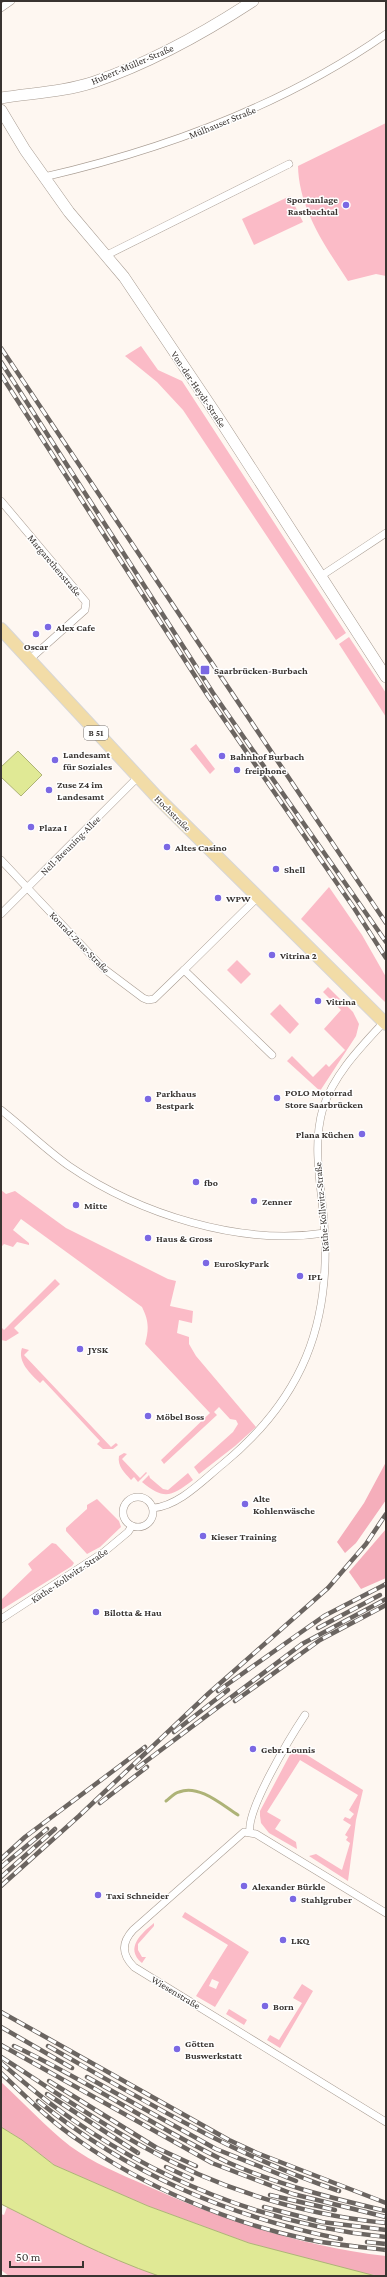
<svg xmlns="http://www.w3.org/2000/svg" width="387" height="2277" font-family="'Crimson Pro',serif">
<rect width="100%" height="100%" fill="#fef7f1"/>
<g fill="#fbbbc7" fill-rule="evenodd">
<path d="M386 123V276L376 274 348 281C325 246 299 209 298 166Z"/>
<path d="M290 196 303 222 254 245 242 219Z"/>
<path d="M141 346 158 370 182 381 346 633 336 640 183 410 157 382 125 356Z"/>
<path d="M349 637 386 693V717L339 644Z"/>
<path d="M196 744 215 769 210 774 190 749Z"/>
<path d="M329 887 362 935 386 977V1003L301 919Z"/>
<path d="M237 960 251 974 241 984 227 970Z"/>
<path d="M328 987 353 1012 359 1024 356 1036 320 1091 287 1061 292 1056 313 1077 326 1064 329 1067 345 1050 324 1029 341 1010 323 992Z"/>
<path d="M280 1004 299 1024 290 1034 270 1014Z"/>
<path d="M1 1190 6 1194 15 1191 66 1228 168 1279 176 1281 170 1306 193 1311 192 1323 179 1320 177 1333 189 1337V1344L196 1356 256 1427 235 1446 199 1474 194 1467 233 1432 238 1424 236 1420 230 1419 219 1407 214 1412 217 1415 164 1464 161 1460 210 1413 145 1344C149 1329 149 1321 142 1307L21 1219 13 1230 29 1243V1245L17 1242 13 1247 4 1244 1 1247Z"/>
<path d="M55 1279 60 1284 14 1328 19 1333 6 1341 1 1340V1327L4 1330Z"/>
<path d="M22 1348 29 1350 24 1355 111 1447 116 1443 118 1445 113 1449H103L97 1444 100 1441 43 1380 40 1383C31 1374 17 1362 22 1348Z"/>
<path d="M124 1453 127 1454 122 1459 140 1478 146 1472 147 1473 138 1482 134 1477 131 1480C125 1473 117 1466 119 1456Z"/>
<path d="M188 1473 193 1480C171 1497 164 1500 142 1482L149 1475 150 1478 163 1489 168 1490Z"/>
<path d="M97 1499 119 1521 121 1527 100 1547 87 1554 66 1531V1528L87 1509V1505Z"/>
<path d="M52 1543 56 1544 74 1563 72 1566 1 1610V1600L32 1570 28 1564Z"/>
<path d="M294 1747 363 1790 356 1820 348 1881 309 1856 316 1854 342 1870 350 1843 346 1840 348 1837 345 1835 351 1825 343 1820 345 1817 350 1819 354 1814 349 1810 358 1795 300 1760 267 1812 281 1820 275 1829 296 1842 297 1849 269 1833 261 1823 260 1816V1811Z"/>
<path d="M185 1912 249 1952 215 2007 196 1996 228 1945 182 1917ZM212 1979 219 1982 216 1989 209 1986Z"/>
<path d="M154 1923V1926L138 1944V1950L142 1957H146L142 1963C124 1948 142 1933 154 1923Z"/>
<path d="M302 1984 313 1991 280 2048 267 2040 270 2035 279 2040 302 2003 293 1998Z"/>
<path d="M229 2009 247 2020 244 2025 226 2014Z"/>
<path d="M7 2207 104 2254 159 2276H9L1 2270V2214L4 2215Z"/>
</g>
<g fill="#f5aebb">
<path d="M386 1462V1500L356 1543 345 1553 337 1542 364 1503Z"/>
<path d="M386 1529V1578L361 1589 349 1572Z"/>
<path d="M1 2082C24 2103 46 2127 70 2146 93 2163 120 2174 145 2185 222 2220 302 2246 386 2256V2276L364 2274 249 2243 148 2206 54 2165 22 2140 1 2127Z"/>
</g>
<g fill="#e0e995" stroke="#aeb377">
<path d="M18 751 42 775 21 796 1 777V767Z"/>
<path d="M1 2127 22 2140 54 2165 148 2206 249 2243 376 2276H159C104 2257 53 2230 1 2204Z"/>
</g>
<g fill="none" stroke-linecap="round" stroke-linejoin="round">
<path stroke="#aeb377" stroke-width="3" d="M166 1801C170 1798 174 1793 179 1792 199 1784 222 1805 238 1815"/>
<g stroke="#a79b91" stroke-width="8">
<g id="street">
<path d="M1 8 11 1"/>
<path d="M44 177C166 149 283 106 386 34"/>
<path d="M107 255 289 164"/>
<path d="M1 501 86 602 85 610 29 660"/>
<path d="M321 576 386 533"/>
<path d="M1 860 103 968 143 998 148 1000 154 999 184 970 272 1055"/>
<path d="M1 914 138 777"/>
<path d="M184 970 258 897"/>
<path d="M1 1110C24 1128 45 1149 69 1166 139 1214 240 1246 325 1233"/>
<circle cx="138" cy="1512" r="15"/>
<path d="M153 1508C179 1506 203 1480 223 1464 302 1399 332 1324 324 1222 321 1183 312 1146 323 1108 334 1074 361 1047 384 1022"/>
<path d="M1 1619 104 1552 128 1532 132 1526"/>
<path d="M250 1832C246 1810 291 1736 305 1715"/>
<path d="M386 1913 256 1834 244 1832 133 1930C121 1943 122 1955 134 1967L386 2122"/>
</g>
</g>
<g stroke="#a79b91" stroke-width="12">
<g id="secondary">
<path d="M1 98C32 93 64 92 94 82 150 63 204 33 253 1"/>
<path d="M1 110 25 150 69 212 124 277 218 417 386 677"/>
</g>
</g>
<g stroke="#d7d6d6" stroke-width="14">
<path id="primary" d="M1 629 156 796 386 1024"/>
</g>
<use href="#street" stroke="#fff" stroke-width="7"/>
<use href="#secondary" stroke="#fff" stroke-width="11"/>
<use href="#primary" stroke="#f2dca7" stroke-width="12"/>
<g stroke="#6b6561" stroke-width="4.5">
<g id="rail">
<path d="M1 348 386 923"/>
<path d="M1 362 213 693 386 942"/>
<path d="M1 375 208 696 354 908 386 958"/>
<path d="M318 1628 380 1595"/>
<path d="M218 1691 324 1616 386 1584"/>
<path d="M235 1701 320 1640 386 1605"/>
<path d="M174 1732 228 1690"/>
<path d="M137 1768 302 1644 386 1599"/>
<path d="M100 1803 147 1767"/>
<path d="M1 1859 25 1837 145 1747"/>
<path d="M1 1867 47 1829"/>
<path d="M1 1877 55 1829"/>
<path d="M1 1886 79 1816 209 1693 328 1588 366 1544 386 1514"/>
<path d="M1 2012 229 2140 257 2153 386 2203"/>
<path d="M1 2027 72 2068"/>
<path d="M1 2045 212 2163 293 2194 386 2217"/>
<path d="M14 2046C87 2080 154 2127 227 2162 278 2185 332 2198 386 2211"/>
<path d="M48 2046C143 2100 235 2156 339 2191"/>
<path d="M1 2057C48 2087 93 2119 142 2146 218 2189 299 2214 386 2223"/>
<path d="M1 2063C19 2078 36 2093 55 2107 152 2179 266 2225 386 2237"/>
<path d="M1 2073C26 2097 51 2122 81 2142 143 2186 228 2222 302 2238 329 2245 358 2246 386 2250"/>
<path d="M87 2077 216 2149 296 2181"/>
<path d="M49 2081 157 2148 196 2166"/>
<path d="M47 2094 138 2153"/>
<path d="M38 2101C129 2174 227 2216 341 2239"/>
<path d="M166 2167 192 2179"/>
<path d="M270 2195 335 2210"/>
<path d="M264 2207 322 2222 386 2230"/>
<path d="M367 2242 386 2244"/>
</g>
</g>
<use href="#rail" stroke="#fff" stroke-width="3" stroke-dasharray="9" stroke-linecap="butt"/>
</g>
<g fill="#7b68e3" stroke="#fff" stroke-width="1.5">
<circle cx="346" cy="205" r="4"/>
<circle cx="48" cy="627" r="4"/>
<circle cx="36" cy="634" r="4"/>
<rect x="200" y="665" width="10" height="10" rx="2"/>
<circle cx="222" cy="756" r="4"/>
<circle cx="55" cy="760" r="4"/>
<circle cx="237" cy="770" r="4"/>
<circle cx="49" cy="790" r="4"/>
<circle cx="31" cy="827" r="4"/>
<circle cx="167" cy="847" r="4"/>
<circle cx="276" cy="869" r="4"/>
<circle cx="218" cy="898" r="4"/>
<circle cx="272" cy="955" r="4"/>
<circle cx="318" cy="1001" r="4"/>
<circle cx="277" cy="1098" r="4"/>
<circle cx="148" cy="1099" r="4"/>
<circle cx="362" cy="1134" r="4"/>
<circle cx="196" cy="1182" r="4"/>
<circle cx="254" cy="1201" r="4"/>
<circle cx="76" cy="1205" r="4"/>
<circle cx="148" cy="1238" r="4"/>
<circle cx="206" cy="1263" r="4"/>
<circle cx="300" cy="1276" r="4"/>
<circle cx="80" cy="1349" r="4"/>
<circle cx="148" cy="1416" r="4"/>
<circle cx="245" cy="1504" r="4"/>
<circle cx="203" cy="1536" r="4"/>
<circle cx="96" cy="1612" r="4"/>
<circle cx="253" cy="1749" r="4"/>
<circle cx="244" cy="1886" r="4"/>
<circle cx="98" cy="1895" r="4"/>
<circle cx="293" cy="1899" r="4"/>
<circle cx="283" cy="1940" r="4"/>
<circle cx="265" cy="2006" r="4"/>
<circle cx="177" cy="2049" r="4"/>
</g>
<g text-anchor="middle" stroke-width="3" stroke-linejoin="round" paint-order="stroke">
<rect fill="#fff" stroke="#74716f" stroke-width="1" x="84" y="726" width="24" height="14" rx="3"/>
<g font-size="9" font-weight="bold" fill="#393431">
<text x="96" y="736">B 51</text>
</g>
<g font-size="10" fill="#393431" stroke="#fff">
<text transform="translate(132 64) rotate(-23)" y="4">Hubert-Müller-Straße</text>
<text transform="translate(222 122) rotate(-22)" y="4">Mülhauser Straße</text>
<text transform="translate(199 389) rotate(56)" y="4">Von-der-Heydt-Straße</text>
<text transform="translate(55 565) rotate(50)" y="4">Margarethenstraße</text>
<text transform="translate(173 813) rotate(45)" y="4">Hochstraße</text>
<text transform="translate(70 845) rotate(-45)" y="4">Nell-Breuning-Allee</text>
<text transform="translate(80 942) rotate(46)" y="4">Konrad-Zuse-Straße</text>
<text transform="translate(321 1207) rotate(-95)" y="4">Käthe-Kollwitz-Straße</text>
<text transform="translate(69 1575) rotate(-34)" y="4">Käthe-Kollwitz-Straße</text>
<text transform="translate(176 1992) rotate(31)" y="4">Wiesenstraße</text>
</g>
<g font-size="10" font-weight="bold" fill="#393431" stroke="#fff" text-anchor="start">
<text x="338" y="203" text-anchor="end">Sportanlage<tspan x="338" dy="12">Rastbachtal</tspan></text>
<text x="56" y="631">Alex Cafe</text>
<text x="36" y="650" text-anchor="middle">Oscar</text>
<text x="214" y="674">Saarbrücken-Burbach</text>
<text x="63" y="758">Landesamt<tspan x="63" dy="12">für Soziales</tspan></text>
<text x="230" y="760">Bahnhof Burbach</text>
<text x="245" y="774">freiphone</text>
<text x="57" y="788">Zuse Z4 im<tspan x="57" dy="12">Landesamt</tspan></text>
<text x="39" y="831">Plaza I</text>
<text x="175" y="851">Altes Casino</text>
<text x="284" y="873">Shell</text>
<text x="226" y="902">WPW</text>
<text x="280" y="959">Vitrina 2</text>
<text x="326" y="1005">Vitrina</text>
<text x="285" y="1096">POLO Motorrad<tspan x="285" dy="12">Store Saarbrücken</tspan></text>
<text x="156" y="1097">Parkhaus<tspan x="156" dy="12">Bestpark</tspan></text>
<text x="354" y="1138" text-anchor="end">Plana Küchen</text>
<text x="204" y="1186">fbo</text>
<text x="262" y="1205">Zenner</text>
<text x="84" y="1209">Mitte</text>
<text x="156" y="1242">Haus &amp; Gross</text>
<text x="214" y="1267">EuroSkyPark</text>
<text x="308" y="1280">IPL</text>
<text x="88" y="1353">JYSK</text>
<text x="156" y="1420">Möbel Boss</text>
<text x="253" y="1502">Alte<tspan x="253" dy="12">Kohlenwäsche</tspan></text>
<text x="211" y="1540">Kieser Training</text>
<text x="104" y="1616">Bilotta &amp; Hau</text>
<text x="261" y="1753">Gebr. Lounis</text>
<text x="252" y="1890">Alexander Bürkle</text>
<text x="106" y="1899">Taxi Schneider</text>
<text x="301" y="1903">Stahlgruber</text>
<text x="291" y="1944">LKQ</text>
<text x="273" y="2010">Born</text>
<text x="185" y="2047">Götten<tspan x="185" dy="12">Buswerkstatt</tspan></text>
</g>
</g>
<rect width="387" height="2277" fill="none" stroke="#393431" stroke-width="4"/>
<path d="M10 2261v6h73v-6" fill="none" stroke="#393431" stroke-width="2"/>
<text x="16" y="2261" font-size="12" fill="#393431" stroke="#ffffff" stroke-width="3" paint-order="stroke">50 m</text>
</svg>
